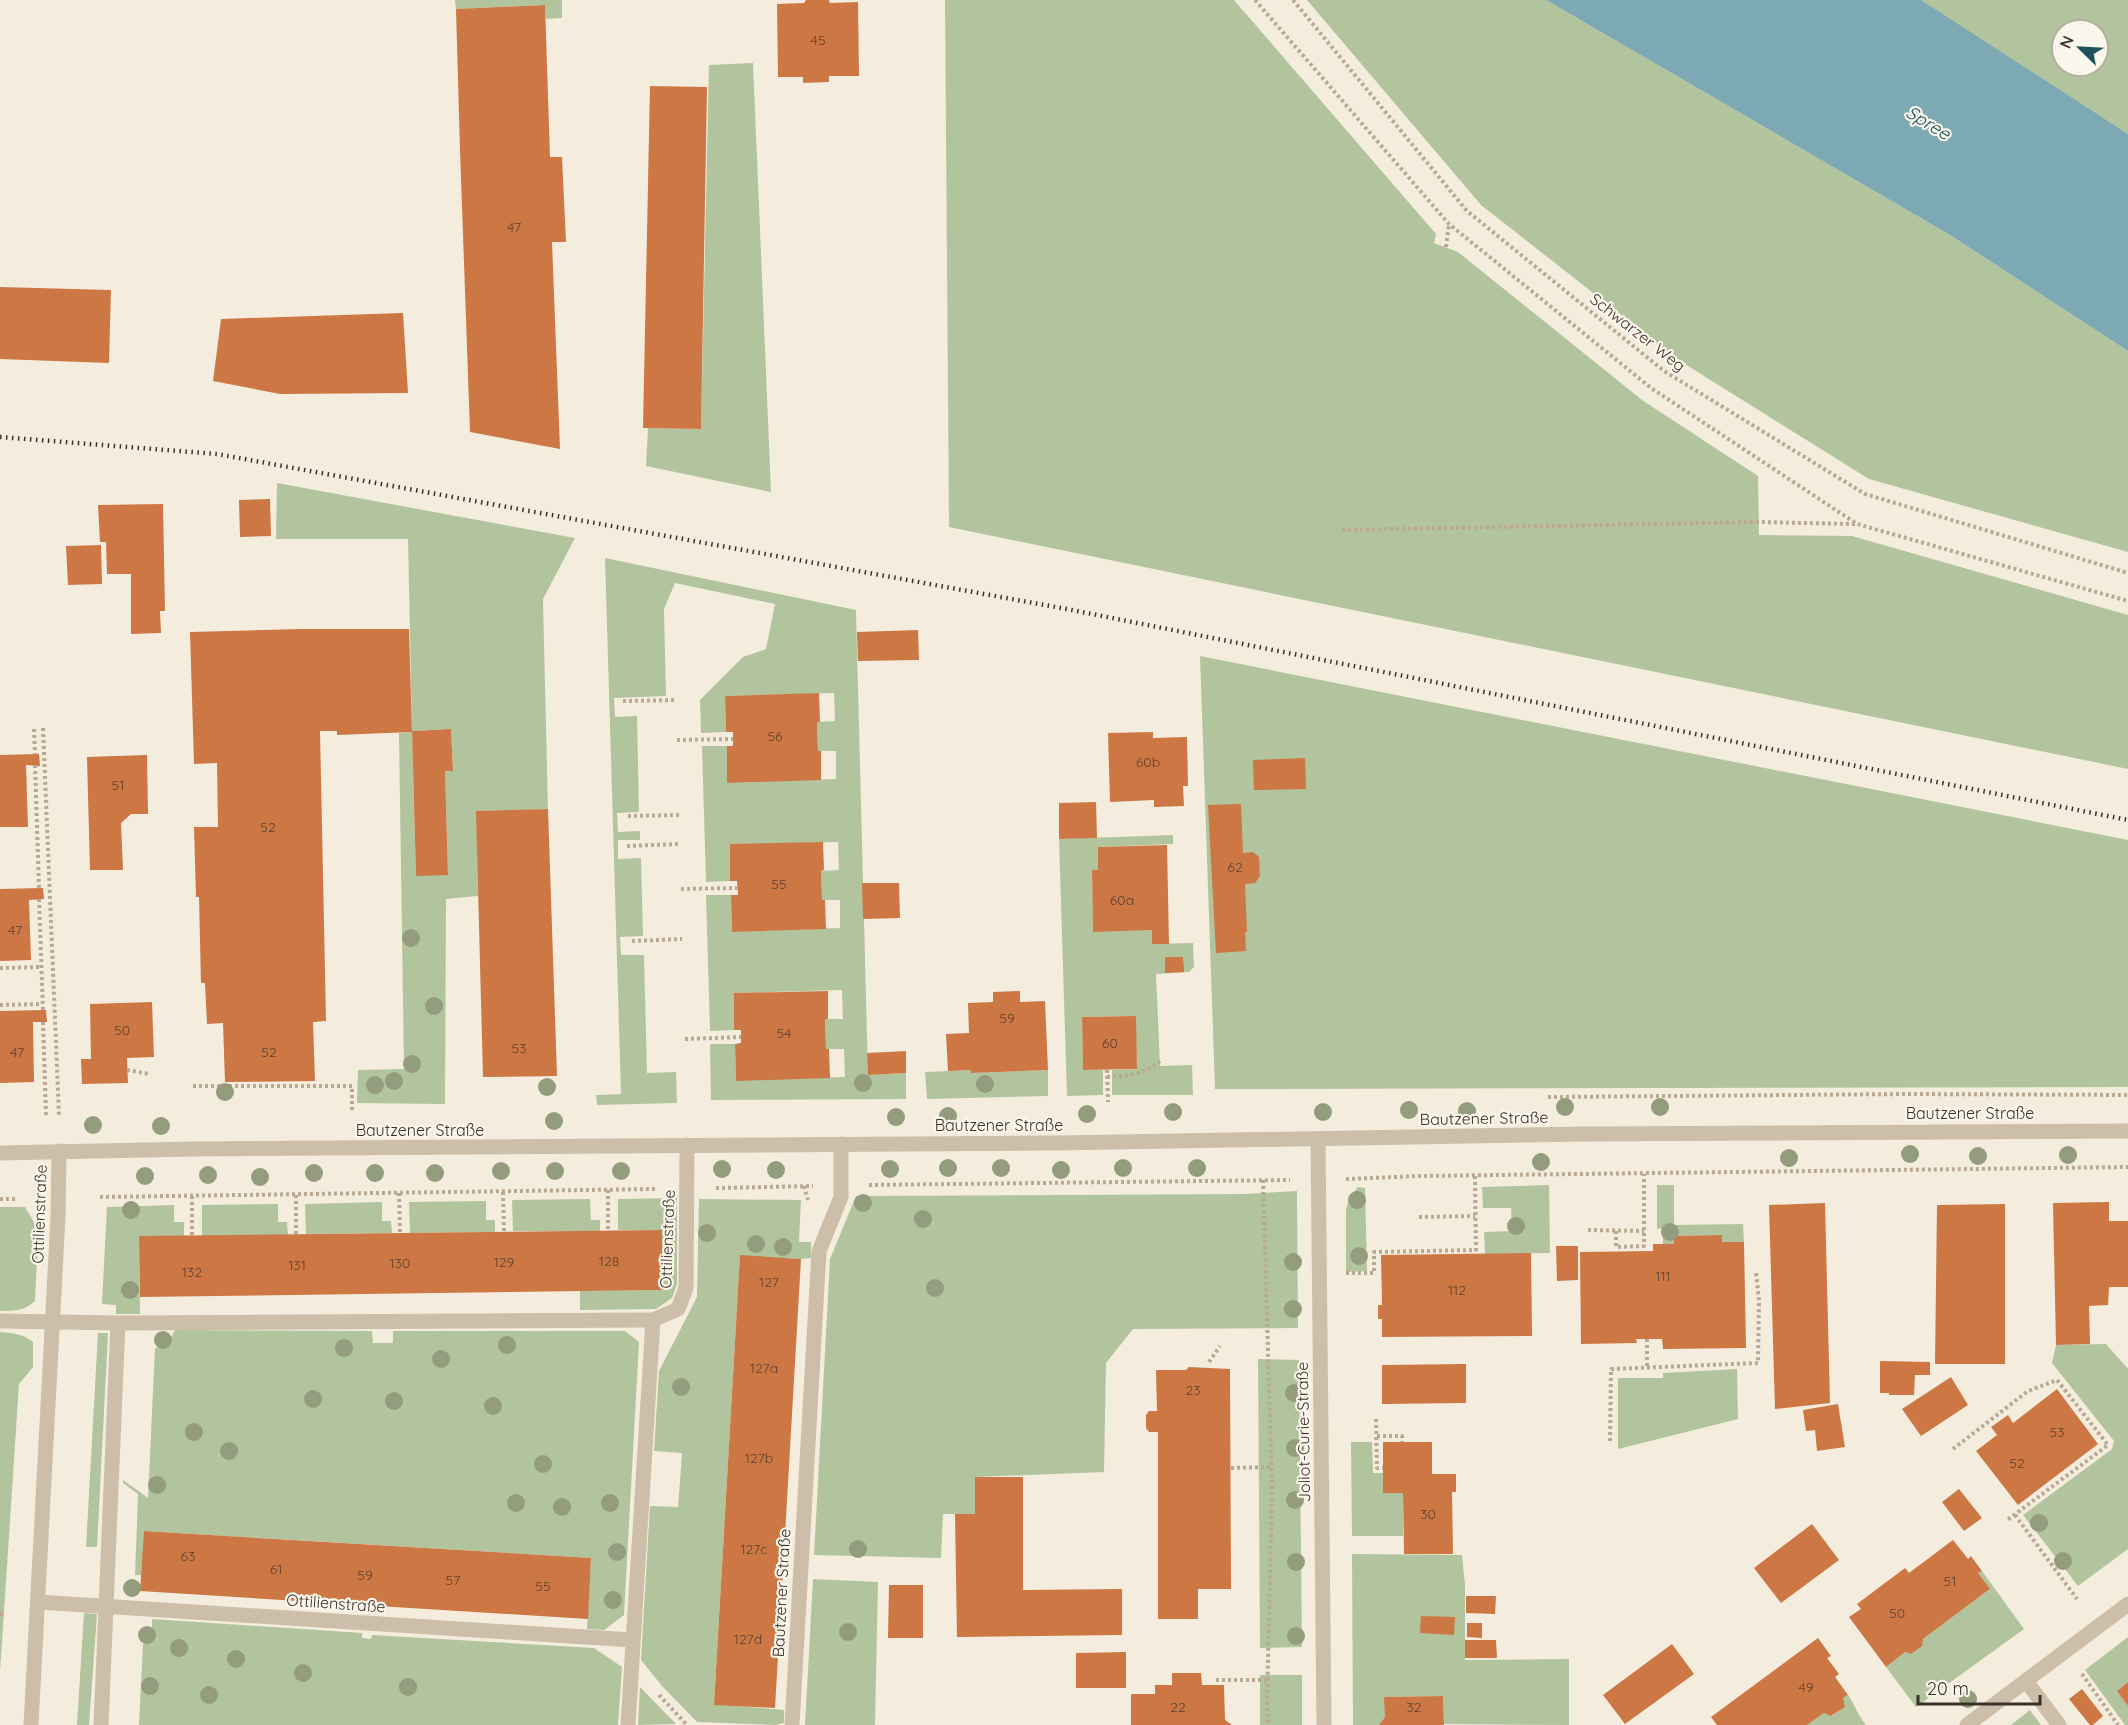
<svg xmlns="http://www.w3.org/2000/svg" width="2128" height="1725" font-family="Quicksand,sans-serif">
<rect width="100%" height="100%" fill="#f4edde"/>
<g fill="#b2c49d" fill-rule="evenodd">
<path d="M455 0H562V18L546 19 544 5 456 9Z"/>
<path d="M945 0H1234L1436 234 1434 243 1458 252 1642 400 1758 476 1759 535 1852 536 2128 615V769L949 527Z"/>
<path d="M1307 0H1546L1950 235 2128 351V552L1869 479 1680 361 1481 205Z"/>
<path d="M1921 0H2128V134L1947 18ZM2062 30H2098V66H2062Z"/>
<path d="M753 63 771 492 646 466 648 428 701 429 709 65Z"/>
<path d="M277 483 575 538 543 599 548 809 477 811 478 896 446 899 445 1104 357 1103 358 1070 404 1069 399 733 412 732 416 875H448L445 771 453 770 451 729 412 731 408 539H276Z"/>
<path d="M605 558 856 610 868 1075 906 1073V1099L711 1100 710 1044H735L736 1080 845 1077 844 1049H826L825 1019H843L842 990 734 993V1030L710 1031 706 895H731L732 932 840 928V900H822L821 871 839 870 838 842 730 845V881L706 882 702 746H727L728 783 836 779V751H818L817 722 835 721 834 693 725 696 726 732 701 733 700 700 743 657 766 649 775 604 675 583 664 609 666 696 614 698 615 717 637 716 639 812 617 813 618 832 640 831V840H618V859L641 858 643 936 620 937 621 955H644L647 1073 676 1072 677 1103 597 1105 596 1095 621 1094Z"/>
<path d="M1200 656 2128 840V1087L1215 1089Z"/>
<path d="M1173 835V844L1098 847V870H1092L1093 931 1152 930V944L1193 943 1194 967 1189 972 1156 974 1160 1066 1192 1065 1193 1095H1112V1070L1137 1069 1135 1016 1082 1017 1083 1070H1103V1095L1067 1096 1059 839Z"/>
<path d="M971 1070V1073L1048 1070V1096L927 1099 925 1072Z"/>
<path d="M1549 1185 1550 1253 1485 1254 1484 1232 1512 1231 1511 1208H1483L1482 1187Z"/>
<path d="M1657 1185H1674V1225L1743 1224 1744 1242H1722V1235L1675 1236 1674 1244H1663V1228L1657 1229Z"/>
<path d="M1358 1187 1365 1188 1367 1271 1346 1272V1210L1349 1198Z"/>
<path d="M1297 1191 1298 1328 1133 1329 1106 1363 1104 1472 975 1477V1514H943L941 1558 814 1555 830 1259 856 1196 1244 1194Z"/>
<path d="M677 1198V1284L672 1298 656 1309 580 1310V1291L663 1290 662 1230H618V1199Z"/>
<path d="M590 1199 591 1220H600V1231H513L512 1200Z"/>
<path d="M699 1199 801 1200 799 1242H811V1258L801 1259 740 1256 714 1704 784 1710V1723L776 1725 697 1722 662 1686 641 1660 650 1506 678 1507 682 1453 654 1451 659 1371 697 1297Z"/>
<path d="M486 1201V1220H495V1232L410 1233 409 1202Z"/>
<path d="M382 1202V1221H391L392 1233 306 1234 305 1204Z"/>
<path d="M278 1204V1222H287L288 1235 202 1236V1205Z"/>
<path d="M174 1205V1222H184V1236L139 1237 140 1314H116V1305L102 1304 107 1207Z"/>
<path d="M0 1207H25L35 1224 38 1241 35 1301C24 1311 15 1311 0 1311Z"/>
<path d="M175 1330 372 1331 373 1343H393V1331H625L639 1342 624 1615 604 1630 587 1629 591 1558 145 1531 141 1575H135L138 1494 123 1483V1480L148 1498 155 1348 167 1345Z"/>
<path d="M0 1332C13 1333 23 1334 33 1342V1367L19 1384 0 1672Z"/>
<path d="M98 1333H108L97 1547H86Z"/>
<path d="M2106 1344 2128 1369V1549L2078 1586 2023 1515 2112 1449 2114 1441 2052 1363 2056 1345Z"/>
<path d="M1258 1359 1299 1360 1302 1647 1260 1648Z"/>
<path d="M1737 1369 1738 1419 1618 1449V1378H1663V1373Z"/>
<path d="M1351 1442H1372L1373 1473H1383V1493H1403V1536H1352Z"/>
<path d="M1352 1554 1462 1555 1465 1585V1660L1569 1659V1725L1444 1724 1443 1696 1385 1697V1717L1379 1725H1353Z"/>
<path d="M1982 1571 2024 1629 1916 1707 1886 1667 1905 1652 1911 1654 1923 1639 1989 1590 1978 1573Z"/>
<path d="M813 1579 878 1582 875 1725H805Z"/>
<path d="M84 1613 97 1614 89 1725H77Z"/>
<path d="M152 1619 362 1633V1638L371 1639 372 1635 594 1648 622 1667 618 1725H139L143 1644 152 1638Z"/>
<path d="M2128 1637V1682L2117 1691 2128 1706V1725H2125L2085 1670Z"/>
<rect x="1260" y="1675" width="42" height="50"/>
<path d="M640 1687 676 1724 638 1725Z"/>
<path d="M1848 1695C1855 1705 1857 1714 1866 1725H1807L1824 1713 1832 1716 1844 1707 1843 1698Z"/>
<path d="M2030 1710 2041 1725H2011Z"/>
</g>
<path fill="#7ca9b3" d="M1546 0H1921L2128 134V351L1950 235Z"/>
<g fill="#c74">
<path d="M806 0H829L830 3 858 2 859 76H829V82L803 83V77H778L777 4 804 3Z"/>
<path d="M545 5 550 157H562L566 242H552L560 449 470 432 460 150 456 9Z"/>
<path d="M650 86 707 87 701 429 643 428Z"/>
<path d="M0 287 111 290 109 363 0 359Z"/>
<path d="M403 313 408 393 280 394 213 381 221 319Z"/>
<path d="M270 499 271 536 240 537 239 500Z"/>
<path d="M163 504 165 611H160L161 633 131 634V574H107L106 542H100L98 505Z"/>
<path d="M101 545 102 584 68 585 66 546Z"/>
<path d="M301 629H409L412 732 337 735V731H320L326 1021 313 1022 315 1081 225 1082 223 1023 207 1024 205 983H201L199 897H196L194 827H218L217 763 194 764 190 632Z"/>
<path d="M918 630 919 660 858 661 857 632Z"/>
<path d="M819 693 820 722H817L818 751H821V780L727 783V746H733V732H726L725 696Z"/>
<path d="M451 729 453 771H445L448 875 416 876 412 731Z"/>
<path d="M1153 732V738L1187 737 1188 786H1183L1184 806 1154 807V800L1110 802 1108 733Z"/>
<path d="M39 754 40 766 26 765 28 827H0V755Z"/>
<path d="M147 755 148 814H131L121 823 123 870H90L87 757Z"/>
<path d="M1305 758 1306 789 1254 790 1253 760Z"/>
<path d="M1096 802 1097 838 1059 839V803Z"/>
<path d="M1241 804 1243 853 1253 852 1259 857 1260 876 1255 883 1245 884 1247 932H1245L1246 951 1216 953 1208 805Z"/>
<path d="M548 809 557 1076 483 1077 476 811Z"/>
<path d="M823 842 824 870 821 871 822 900H825L826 929 732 932 731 895H738L737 881H730V844Z"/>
<path d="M1167 845 1169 944H1152V930L1093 932 1092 870H1098V847Z"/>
<path d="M862 883H899L900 918 863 919Z"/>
<path d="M43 888 44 899 29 900 31 960 0 961V889Z"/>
<path d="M1165 957H1183L1184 972 1165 973Z"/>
<path d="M828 991V1019H825L826 1049H829L830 1078 736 1081 735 1044 741 1043V1030H734V993Z"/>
<path d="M1020 991V1002L1045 1001 1048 1070 971 1073V1070L948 1071 946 1034 969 1033 968 1003 993 1002V992Z"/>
<path d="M152 1002 154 1057 127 1058 128 1083 82 1084 81 1059H91L90 1004Z"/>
<path d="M43 1010H46L47 1022H33L34 1082 0 1083V1011Z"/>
<path d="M1136 1016 1137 1069 1083 1070 1082 1017Z"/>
<path d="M906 1051V1073L868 1075 867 1053Z"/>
<path d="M2109 1202V1221H2128V1287H2109L2108 1305 2089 1306 2090 1344 2056 1345 2053 1203Z"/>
<path d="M1825 1203 1830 1403 1775 1409 1769 1205Z"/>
<path d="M2005 1204V1364H1935L1937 1205Z"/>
<path d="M662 1230 663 1290 140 1297 139 1236Z"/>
<path d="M1722 1235V1242H1744L1746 1348 1663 1349 1662 1339H1636L1637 1343 1581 1344 1580 1252 1653 1251V1244H1674V1236Z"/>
<path d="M1556 1246H1578V1280L1557 1281Z"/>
<path d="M1531 1253 1532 1336 1382 1337V1319H1378V1305H1382L1381 1255Z"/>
<path d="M740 1255 801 1259 775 1708 714 1705Z"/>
<path d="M1880 1361 1930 1362V1375H1915L1914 1395H1889V1393H1880Z"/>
<path d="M1466 1364V1403L1382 1404V1365Z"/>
<path d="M1189 1367 1230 1369 1231 1589H1198V1619H1158V1432H1149L1146 1428V1415L1149 1411H1157L1156 1370H1186Z"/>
<path d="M1951 1377 1968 1405 1921 1436 1902 1409Z"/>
<path d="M2057 1389 2098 1444 2018 1505 1976 1451 1997 1435 1991 1427 2008 1415 2013 1423Z"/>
<path d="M1838 1404 1845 1447 1817 1451 1815 1430 1806 1431 1803 1410Z"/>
<path d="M1383 1442H1432V1474H1456V1492H1452L1453 1554H1404L1403 1493H1383Z"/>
<path d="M975 1477H1023V1590L1122 1589V1635L957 1637 955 1514H975Z"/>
<path d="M1959 1489 1982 1518 1964 1531 1942 1502Z"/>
<path d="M1812 1524 1839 1560 1781 1603 1754 1568Z"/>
<path d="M144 1531 591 1558 588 1619 140 1591Z"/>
<path d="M1953 1540 1968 1559 1971 1556 1976 1563 1982 1571 1978 1573 1990 1589 1923 1639 1922 1646 1911 1654 1905 1652 1886 1667 1849 1617 1861 1609 1857 1604 1905 1568 1909 1573Z"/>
<path d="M889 1585H923V1638H888Z"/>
<path d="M1466 1596H1496L1495 1614 1466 1613Z"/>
<path d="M1421 1616 1455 1617 1454 1635 1420 1633Z"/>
<path d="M1467 1623H1482V1638L1467 1637Z"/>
<path d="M1818 1638 1831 1656 1827 1658 1839 1674 1835 1677 1848 1695 1843 1698 1845 1707 1831 1716 1824 1713 1807 1725H1717L1711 1717Z"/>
<path d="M1465 1640H1496L1497 1658H1465Z"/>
<path d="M1672 1644 1694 1674 1625 1724 1603 1695Z"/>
<path d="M1126 1652V1688H1076V1653Z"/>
<path d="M1172 1673H1201L1202 1685H1224L1225 1720 1232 1725H1131V1694H1155V1685H1172Z"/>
<path d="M2128 1682V1706L2117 1691Z"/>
<path d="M2082 1689 2103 1716 2093 1725H2090L2069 1699Z"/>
<path d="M1443 1696 1444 1725H1379L1385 1717 1384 1697Z"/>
</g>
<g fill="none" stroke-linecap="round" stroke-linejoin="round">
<g stroke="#b9a993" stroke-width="4" stroke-dasharray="3 3" stroke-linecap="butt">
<path d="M1255 0 1449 224 1651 388 1857 524 2128 601"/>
<path d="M1293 0 1467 211 1664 371 1865 494 2128 573"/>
<path d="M1446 247 1449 225"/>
<path d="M1342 530 1756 522 1855 524"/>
<path d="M623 701 676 700"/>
<path d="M43 728 59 1116"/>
<path d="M34 729 35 754"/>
<path d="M677 740 733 739"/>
<path d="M35 765 39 888"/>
<path d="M628 816 679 815"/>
<path d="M627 846 679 844"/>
<path d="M681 889 737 888"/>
<path d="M39 899 43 1010"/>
<path d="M632 941 682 939"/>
<path d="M0 968 41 967"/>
<path d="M0 1005 42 1004"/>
<path d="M43 1022 46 1116"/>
<path d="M685 1039 741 1037"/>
<path d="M127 1070 149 1074"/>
<path d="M1107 1070 1108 1102"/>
<path d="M1107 1077C1128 1076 1143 1075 1160 1061"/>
<path d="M193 1086H352V1113"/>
<path d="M1548 1097 1909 1094 2128 1095"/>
<path d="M1475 1176 1476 1254"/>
<path d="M1346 1179 1419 1176 2128 1167"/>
<path d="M1263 1180 1272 1488 1267 1705 1268 1725"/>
<path d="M869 1185 1290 1180"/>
<path d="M804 1186 808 1200"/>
<path d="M716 1188 813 1186"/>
<path d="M608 1190V1230"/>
<path d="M503 1192 504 1232"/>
<path d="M399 1193 400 1233"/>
<path d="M296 1195V1235"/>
<path d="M192 1196V1236"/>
<path d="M100 1197 657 1189"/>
<path d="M0 1199H16"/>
<path d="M1419 1217 1475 1216"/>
<path d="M1588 1230 1644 1231"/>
<path d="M1616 1231V1247L1644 1246V1174"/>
<path d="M1346 1273H1374V1252L1476 1250"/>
<path d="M1647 1339V1367"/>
<path d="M1209 1362 1220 1346"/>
<path d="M1376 1419 1377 1468H1383"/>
<path d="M1377 1436H1402V1442"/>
<path d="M1610 1441 1611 1369 1758 1363 1759 1300 1756 1273"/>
<path d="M1953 1449 2028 1391 2057 1380 2108 1445 2006 1521"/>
<path d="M1231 1468 1271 1467"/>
<path d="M2015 1515 2077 1599"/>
<path d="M0 1614H4"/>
<path d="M2082 1674 2118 1725"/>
<path d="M1216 1680H1268"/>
<path d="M659 1695 687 1725"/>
</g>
<path stroke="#cdbea9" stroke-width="15" d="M2026 1681 2059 1725"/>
<g stroke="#cdbea9" stroke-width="15">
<path d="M1318 1139 1324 1725"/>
<path d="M0 1153 193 1149 1058 1143 1586 1134 2128 1131"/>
<path d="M0 1321 118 1323 653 1320"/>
<path d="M38 1602 632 1640"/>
<path d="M31 1725 58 1217 59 1151"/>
<path d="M101 1725 118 1323"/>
<path d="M628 1725 653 1320 678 1309 686 1288 687 1145"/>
<path d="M792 1725 819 1251 841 1197V1144"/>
<path d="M1967 1725 2128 1604"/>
</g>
<path stroke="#3a3129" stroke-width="4.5" stroke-dasharray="1.5 4.5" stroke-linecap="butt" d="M0 437 217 454 1072 610 2128 820"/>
</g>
<g fill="#939c7c">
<circle cx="411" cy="938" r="9"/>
<circle cx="434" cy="1006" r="9"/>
<circle cx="412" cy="1064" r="9"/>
<circle cx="394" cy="1081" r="9"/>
<circle cx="863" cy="1083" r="9"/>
<circle cx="985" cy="1084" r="9"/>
<circle cx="375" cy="1085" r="9"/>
<circle cx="547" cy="1087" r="9"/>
<circle cx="225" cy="1092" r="9"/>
<circle cx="1565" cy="1107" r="9"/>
<circle cx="1660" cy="1107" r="9"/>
<circle cx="1409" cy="1110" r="9"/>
<circle cx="1467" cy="1111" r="9"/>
<circle cx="1173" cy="1112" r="9"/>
<circle cx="1323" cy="1112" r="9"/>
<circle cx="1087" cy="1114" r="9"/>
<circle cx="948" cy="1116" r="9"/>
<circle cx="896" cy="1117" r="9"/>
<circle cx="554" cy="1121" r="9"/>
<circle cx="93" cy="1125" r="9"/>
<circle cx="161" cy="1126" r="9"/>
<circle cx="1910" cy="1154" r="9"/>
<circle cx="2068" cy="1155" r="9"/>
<circle cx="1978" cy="1156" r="9"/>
<circle cx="1789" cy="1158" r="9"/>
<circle cx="1541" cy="1162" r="9"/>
<circle cx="948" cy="1168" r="9"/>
<circle cx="1001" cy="1168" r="9"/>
<circle cx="1123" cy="1168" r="9"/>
<circle cx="1197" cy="1168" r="9"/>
<circle cx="722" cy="1169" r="9"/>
<circle cx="890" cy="1169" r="9"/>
<circle cx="776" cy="1170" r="9"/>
<circle cx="1061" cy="1170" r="9"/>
<circle cx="501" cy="1171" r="9"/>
<circle cx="555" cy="1171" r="9"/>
<circle cx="621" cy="1171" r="9"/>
<circle cx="314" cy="1173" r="9"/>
<circle cx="375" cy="1173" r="9"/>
<circle cx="435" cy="1173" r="9"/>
<circle cx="208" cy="1175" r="9"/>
<circle cx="145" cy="1176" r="9"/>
<circle cx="260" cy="1177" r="9"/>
<circle cx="1357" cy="1200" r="9"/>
<circle cx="863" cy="1203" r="9"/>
<circle cx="131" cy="1210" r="9"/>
<circle cx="923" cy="1219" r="9"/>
<circle cx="1516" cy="1226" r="9"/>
<circle cx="1670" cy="1232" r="9"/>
<circle cx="707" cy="1233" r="9"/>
<circle cx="756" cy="1244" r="9"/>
<circle cx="783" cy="1247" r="9"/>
<circle cx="1359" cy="1256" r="9"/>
<circle cx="1293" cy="1262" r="9"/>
<circle cx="935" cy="1288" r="9"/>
<circle cx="130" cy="1290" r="9"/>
<circle cx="1293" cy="1309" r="9"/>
<circle cx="163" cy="1340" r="9"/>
<circle cx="507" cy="1345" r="9"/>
<circle cx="344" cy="1348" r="9"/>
<circle cx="441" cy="1359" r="9"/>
<circle cx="681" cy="1387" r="9"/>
<circle cx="1294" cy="1393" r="9"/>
<circle cx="313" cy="1399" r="9"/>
<circle cx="394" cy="1401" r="9"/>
<circle cx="493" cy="1406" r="9"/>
<circle cx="194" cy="1432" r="9"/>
<circle cx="1295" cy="1448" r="9"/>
<circle cx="229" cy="1451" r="9"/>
<circle cx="543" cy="1464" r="9"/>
<circle cx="157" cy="1485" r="9"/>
<circle cx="1295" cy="1500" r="9"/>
<circle cx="516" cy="1503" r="9"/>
<circle cx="610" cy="1503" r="9"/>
<circle cx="562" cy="1507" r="9"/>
<circle cx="2039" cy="1523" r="9"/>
<circle cx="858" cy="1549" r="9"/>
<circle cx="617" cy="1552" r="9"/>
<circle cx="2063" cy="1561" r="9"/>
<circle cx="1296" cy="1562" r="9"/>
<circle cx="132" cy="1588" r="9"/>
<circle cx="613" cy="1600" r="9"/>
<circle cx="848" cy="1632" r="9"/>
<circle cx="147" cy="1635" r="9"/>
<circle cx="1296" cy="1636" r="9"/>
<circle cx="179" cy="1648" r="9"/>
<circle cx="236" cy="1659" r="9"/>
<circle cx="303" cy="1673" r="9"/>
<circle cx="150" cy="1686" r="9"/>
<circle cx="408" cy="1687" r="9"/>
<circle cx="209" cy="1695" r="9"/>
<circle cx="1968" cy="1699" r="9"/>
</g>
<g text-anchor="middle" stroke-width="4.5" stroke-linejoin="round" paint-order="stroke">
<g font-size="14" fill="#5e4230">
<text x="818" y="45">45</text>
<text x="514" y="232">47</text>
<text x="775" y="741">56</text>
<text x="1148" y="767">60b</text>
<text x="118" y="790">51</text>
<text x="268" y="832">52</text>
<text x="1235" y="872">62</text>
<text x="779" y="889">55</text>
<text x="1122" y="905">60a</text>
<text x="15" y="935">47</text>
<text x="1007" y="1023">59</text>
<text x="122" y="1035">50</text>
<text x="784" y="1038">54</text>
<text x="1110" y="1048">60</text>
<text x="519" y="1053">53</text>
<text x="17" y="1057">47</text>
<text x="269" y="1057">52</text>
<text x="609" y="1266">128</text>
<text x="504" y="1267">129</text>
<text x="400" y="1268">130</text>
<text x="297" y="1270">131</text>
<text x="192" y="1277">132</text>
<text x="1663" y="1281">111</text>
<text x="769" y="1287">127</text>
<text x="1457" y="1295">112</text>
<text x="764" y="1373">127a</text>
<text x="1193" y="1395">23</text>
<text x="2057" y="1437">53</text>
<text x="759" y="1463">127b</text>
<text x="2017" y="1468">52</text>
<text x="1428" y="1519">30</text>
<text x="754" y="1554">127c</text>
<text x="188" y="1561">63</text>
<text x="276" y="1574">61</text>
<text x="365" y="1580">59</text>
<text x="453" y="1585">57</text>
<text x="1950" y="1586">51</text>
<text x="543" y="1591">55</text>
<text x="1897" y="1618">50</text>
<text x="748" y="1644">127d</text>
<text x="1806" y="1692">49</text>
<text x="1178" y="1712">22</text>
<text x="1414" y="1712">32</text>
</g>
<g font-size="16" fill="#3a3129" stroke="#fbf6eb">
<text transform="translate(1638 332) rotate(38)" y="6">Schwarzer Weg</text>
<text x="1970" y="1119">Bautzener Straße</text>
<text transform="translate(1484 1118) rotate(-1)" y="6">Bautzener Straße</text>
<text x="999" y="1131">Bautzener Straße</text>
<text x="420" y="1136">Bautzener Straße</text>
<text transform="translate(39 1214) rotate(-88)" y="6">Ottilienstraße</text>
<text transform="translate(667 1239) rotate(-88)" y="6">Ottilienstraße</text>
<text transform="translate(1303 1432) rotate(-91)" y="6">Joliot-Curie-Straße</text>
<text transform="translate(781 1593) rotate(-87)" y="6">Bautzener Straße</text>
<text transform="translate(336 1603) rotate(4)" y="6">Ottilienstraße</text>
</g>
<g font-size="18" font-style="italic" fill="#1c515e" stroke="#fbf6eb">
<text transform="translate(1928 123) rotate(31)" y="6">Spree</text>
</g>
</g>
<g transform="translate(2080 48) rotate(294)"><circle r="28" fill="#fbf6eb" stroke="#aea79d" stroke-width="1.5"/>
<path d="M0-4.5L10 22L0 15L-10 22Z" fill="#1c515e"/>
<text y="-9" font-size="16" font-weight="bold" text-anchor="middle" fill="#3a3129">N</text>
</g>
<path d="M1918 1695v9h122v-9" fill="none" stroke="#3a3129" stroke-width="3"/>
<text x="1927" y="1695" font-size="18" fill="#3a3129" stroke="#fbf6eb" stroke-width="4.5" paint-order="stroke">20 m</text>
</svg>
